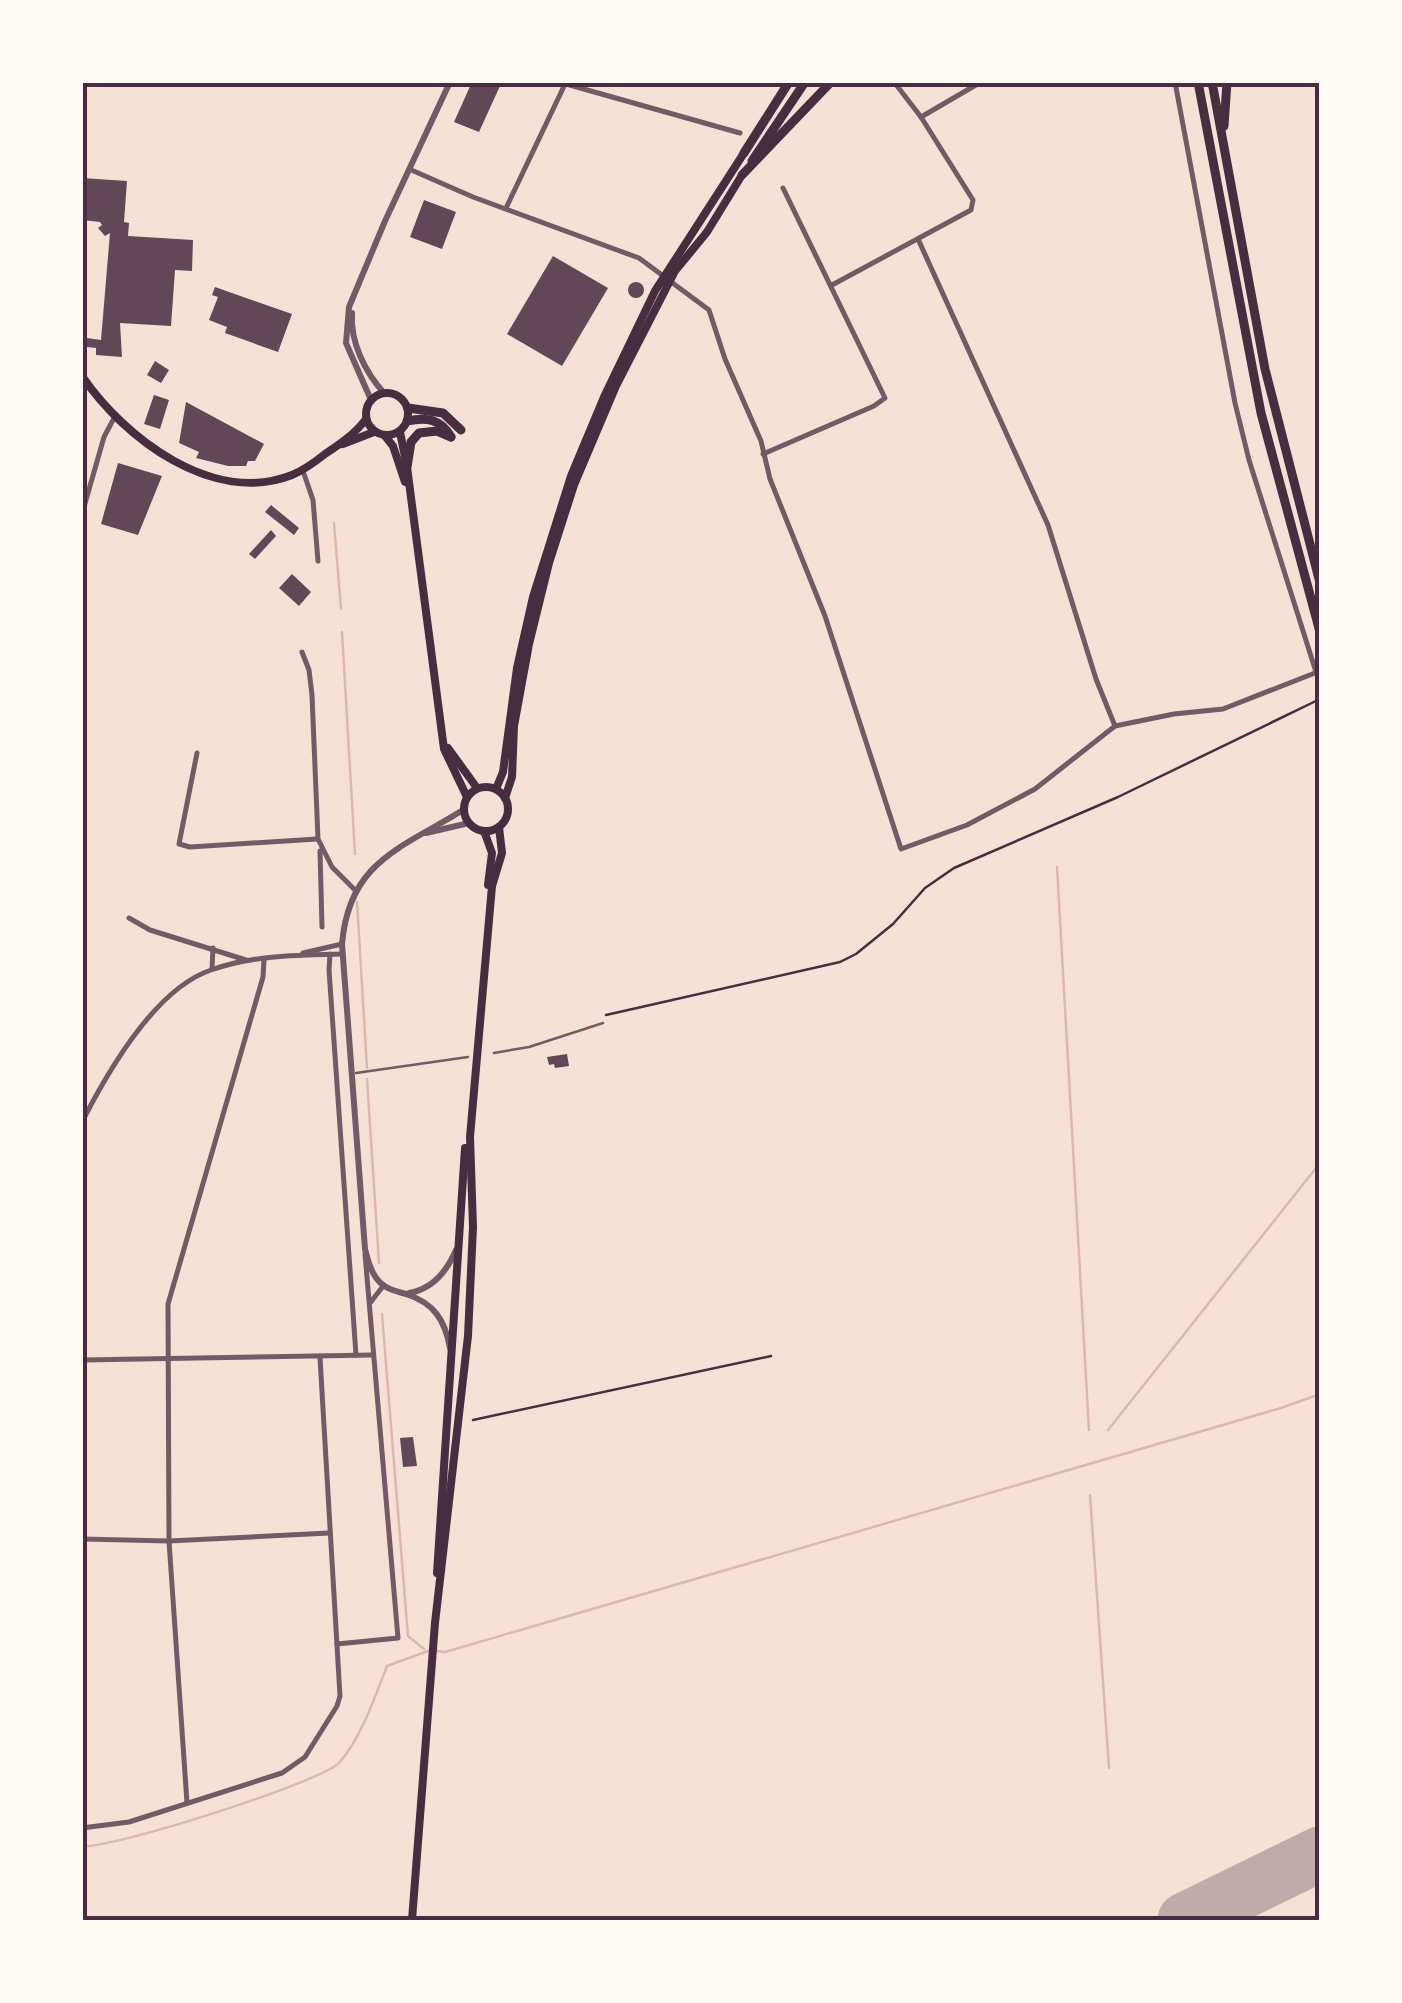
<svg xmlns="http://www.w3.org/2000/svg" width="1402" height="2003" font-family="'Source Sans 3',sans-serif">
<rect width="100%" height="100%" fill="#f7e1d7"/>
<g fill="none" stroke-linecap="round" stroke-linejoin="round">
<g stroke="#dcb8b0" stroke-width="2.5">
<path d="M334 523 341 609"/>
<path d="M342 632 355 854"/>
<path d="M1057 867 1089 1430"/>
<path d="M357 902 367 1068"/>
<path d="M367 1079 379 1263"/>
<path d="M382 1314 408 1636 424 1649"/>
<path d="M1108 1430 1320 1163"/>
<path d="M1090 1495 1109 1768"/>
<path d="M436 1651 445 1652 1281 1408 1320 1394"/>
<path d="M82 1846C109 1850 321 1782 339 1763 361 1738 375 1697 387 1666L428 1651"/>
</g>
<path stroke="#c3aaaa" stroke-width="55" d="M1185 1920 1320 1854"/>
</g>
<g fill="#644757">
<path d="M472 82H492L500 86 479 132 454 122Z"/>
<path d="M82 178 127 181 124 222 129 223 128 236 193 240 192 271 175 270 171 326 120 323 122 357 96 355V348L87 347V338L101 340 110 233 105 236 98 228 102 225 100 222 82 220Z"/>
<path d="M424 200 456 212 442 249 410 237Z"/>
<path d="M553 256 608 288 562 366 507 334Z"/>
<circle cx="636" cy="290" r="8"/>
<path d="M215 287 292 314 278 352 225 333 227 327 209 320 218 297 212 295Z"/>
<path d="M155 361 169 370 161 383 147 375Z"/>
<path d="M154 395 169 400 160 429 144 424Z"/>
<path d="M186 402 264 444 255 461H248L246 466H228L196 458 199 452 179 443Z"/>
<path d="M118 463 162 476 138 535 101 524Z"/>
<path d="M271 505 299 528 294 535 265 512Z"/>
<path d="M271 530 276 536 255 559 249 554Z"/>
<path d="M292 574 311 592 299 606 279 588Z"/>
<path d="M567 1054 569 1066 555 1068 554 1064 549 1065 547 1057Z"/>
<path d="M413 1437 417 1466 403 1467 400 1438Z"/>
</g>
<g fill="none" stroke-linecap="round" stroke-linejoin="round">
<g stroke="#4a2c40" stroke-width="2.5">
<path d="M606 1015 840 962 856 954 893 924 925 888 954 868 1118 797 1320 699"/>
<path d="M473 1420 771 1356"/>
</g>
<g stroke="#755966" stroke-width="2.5">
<path d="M494 1053 529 1047 603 1023"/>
<path d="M356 1073 468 1057"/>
</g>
<g stroke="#755966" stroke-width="5">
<path d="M1175 82 1235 403 1249 460 1316 672"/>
<path d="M566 84 740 133"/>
<path d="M921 117 981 82"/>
<path d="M409 169 473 197 639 258 709 310 725 359 761 441 770 479 825 616 901 849 967 825 1035 789 1115 726 1174 714 1223 709 1320 671"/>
<path d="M507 206 566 82"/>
<path d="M918 239 1048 525 1096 679 1115 726"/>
<path d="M832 285 971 210 973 200 921 117 894 82"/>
<path d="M763 454 874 406 885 398 783 188"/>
<path d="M303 471 313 500 318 561"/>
<path d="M82 514 104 437 114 418"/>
<path d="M302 652 309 670 312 695 318 839 332 867 356 891"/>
<path d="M197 753 179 844 190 847 317 839"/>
<path d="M320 851 322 927"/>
<path d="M129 918 150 930 246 960"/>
<path d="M303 953 342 944"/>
<path d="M330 954 329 970 356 1355"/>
<path d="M212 969 213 948"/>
<path d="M82 1122C108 1071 155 989 211 970 252 955 300 955 343 954"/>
<path d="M370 1303 384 1285"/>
<path d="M82 1360 373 1355"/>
<path d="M82 1539 169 1541 329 1533"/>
<path d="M337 1644 398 1638 365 1254"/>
<path d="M187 1803 169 1541 168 1304 263 977 264 960"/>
<path d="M82 1828 129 1822 282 1773 305 1757 337 1706 340 1696 320 1358"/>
</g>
<g stroke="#755966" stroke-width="6">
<path d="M352 313C350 342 365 372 384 393"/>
<path d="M371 400 346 343 349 307 385 221 450 82"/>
<path d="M426 833 469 823"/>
<path d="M409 1293C433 1289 447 1271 456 1250"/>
<path d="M450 1348C445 1320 434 1303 406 1294 399 1292 389 1290 383 1285 372 1277 368 1261 365 1249L342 944C349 861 402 848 463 810"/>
</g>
<g stroke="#4a2c40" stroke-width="8">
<path d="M82 376C124 438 213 506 292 475 304 470 315 462 325 454 340 444 355 434 366 419"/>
<circle cx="387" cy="414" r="21"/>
<path d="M400 432 407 467 444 749 467 797"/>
<path d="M385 436 393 446 405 482"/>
<path d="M343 444 374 432"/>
<path d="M448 748 477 788"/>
<circle cx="486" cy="809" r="22"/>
<path d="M496 789 503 772 517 668 533 597 571 476 604 397 655 291 744 153"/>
<path d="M505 798 512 777 514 726 529 644 549 563 574 485 616 386 675 271 707 232 742 175"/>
<path d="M484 831 492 853 488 885"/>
<path d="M437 1573 465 1148"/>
<path d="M412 1920 435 1623 468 1336 473 1227 470 1137 492 886 502 853 499 827"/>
</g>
<g stroke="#4a2c40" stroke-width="9">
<path d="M1198 82 1261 413 1320 632"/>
<path d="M1212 82 1265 369 1320 583"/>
<path d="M1224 126 1227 82"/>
<path d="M744 153 789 82"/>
<path d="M752 161 805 82"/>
<path d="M742 175 831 82"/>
<path d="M408 408 443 413 461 430"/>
<path d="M407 421C427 417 441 419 451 437"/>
<path d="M407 467 411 442 419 433 437 431 451 437"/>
</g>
</g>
<rect width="1402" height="2003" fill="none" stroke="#fffaf5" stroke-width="170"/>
<rect x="85" y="85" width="1232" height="1833" fill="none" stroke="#4a2c40" stroke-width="4"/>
</svg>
